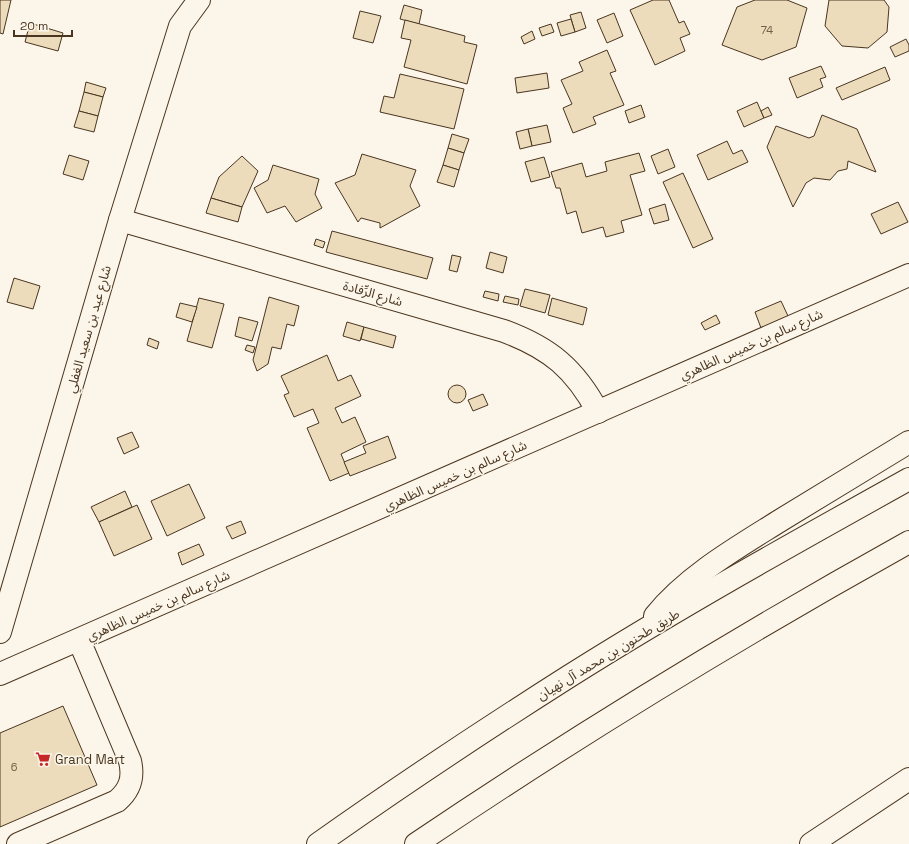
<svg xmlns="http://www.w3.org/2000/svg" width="909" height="844" font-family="'Space Grotesk','Noto Sans Arabic',sans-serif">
<rect width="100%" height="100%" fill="#fbf6e9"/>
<g fill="#ecdcbc" stroke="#4a3520">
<path d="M0 0H11L3 34 0 33Z"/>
<path d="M653 0H669L679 23 684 21 690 34 680 38 685 51 655 65 630 10Z"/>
<path d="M755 0H787L807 8 796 47 762 60 722 45 737 7Z"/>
<path d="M829 0H884L889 7 887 32 868 48 842 46 825 26Z"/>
<path d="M404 5 422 10 419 24 400 19Z"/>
<path d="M360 11 381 16 373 43 353 38Z"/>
<path d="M581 12 586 28 575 32 570 15Z"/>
<path d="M614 13 623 36 607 43 597 20Z"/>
<path d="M571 19 575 32 561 36 557 23Z"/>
<path d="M405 20 465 36 464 42 477 45 467 84 404 67 411 40 401 38Z"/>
<path d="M30 23 63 33 58 51 25 42Z"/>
<path d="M551 24 554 32 542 36 539 28Z"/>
<path d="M532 31 535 39 524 44 521 37Z"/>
<path d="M906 39 909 45V51L895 57 890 47Z"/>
<path d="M607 50 616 71 610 73 624 105 593 117 596 124 573 133 563 108 572 104 561 80 583 71 579 62Z"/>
<path d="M821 66 826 77 820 79 823 87 797 98 789 78Z"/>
<path d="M885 67 890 80 842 100 836 88Z"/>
<path d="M547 73 549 88 517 93 515 78Z"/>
<path d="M400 74 464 89 454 129 380 112 384 96 394 98Z"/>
<path d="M86 82 106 88 103 97 84 92Z"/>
<path d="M84 92 103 97 98 116 79 111Z"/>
<path d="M757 102 764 118 744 127 737 111Z"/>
<path d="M641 105 645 117 629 123 625 111Z"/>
<path d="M768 107 772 115 764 118 761 111Z"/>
<path d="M79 111 98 116 94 132 74 127Z"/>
<path d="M822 115 857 129 876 172 848 161 847 169 838 171 830 180 814 178 806 183 793 207 767 147 776 126 809 138 814 136Z"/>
<path d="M547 125 551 142 532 146 528 129Z"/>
<path d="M528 129 532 146 520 149 516 132Z"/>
<path d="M452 134 469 139 464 153 448 148Z"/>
<path d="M727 141 733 154 742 150 748 162 708 180 697 155Z"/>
<path d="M448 148 464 153 459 170 443 165Z"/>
<path d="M668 149 675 167 658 174 651 156Z"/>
<path d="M639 153 645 171 630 175 642 215 621 221 624 232 606 237 603 227 582 233 576 211 567 214 560 188H556L551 172 582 163 586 177 607 171 605 162Z"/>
<path d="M362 154 416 170 410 186 420 206 380 228V223L361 218 358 222 335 183 355 175Z"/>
<path d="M69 155 89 161 83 180 63 174Z"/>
<path d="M242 156 258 171 242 207 211 198 219 177Z"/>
<path d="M544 157 550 177 531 182 525 162Z"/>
<path d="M273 165 319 179 315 194 322 208 296 222 285 206 267 213 254 188 268 180Z"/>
<path d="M443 165 459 170 454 187 437 182Z"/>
<path d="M683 173 713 239 693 248 663 182Z"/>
<path d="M211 198 242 207 238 222 206 213Z"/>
<path d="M898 202 908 222 881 234 871 214Z"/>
<path d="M665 204 669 220 654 224 649 209Z"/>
<path d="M332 231 433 258 427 279 326 252Z"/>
<path d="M316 239 325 242 323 248 314 245Z"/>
<path d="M490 252 507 257 503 273 486 268Z"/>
<path d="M452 255 461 257 457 272 449 270Z"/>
<path d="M14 278 40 286 33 309 7 302Z"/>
<path d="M525 289 550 295 545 313 520 306Z"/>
<path d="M485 291 499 294 498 301 483 297Z"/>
<path d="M505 296 519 299 518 305 503 302Z"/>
<path d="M269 297 299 306 294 326 287 324 281 349 272 347 268 364 257 371 253 360Z"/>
<path d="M199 298 224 304 212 348 187 341Z"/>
<path d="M552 298 587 308 583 325 548 315Z"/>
<path d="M781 301 788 316 761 328 755 312Z"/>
<path d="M180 303 197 307 192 322 176 317Z"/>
<path d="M716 315 720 323 705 330 701 323Z"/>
<path d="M239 317 258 322 252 341 235 336Z"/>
<path d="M347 322 364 327 360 341 343 336Z"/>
<path d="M364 327 396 336 393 348 361 339Z"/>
<path d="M149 338 159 342 157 349 147 345Z"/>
<path d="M247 345 255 347 253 353 245 350Z"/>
<path d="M327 355 338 381 351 375 361 396 335 408 342 423 355 417 366 442 341 454 349 473 330 481 307 428 319 423 313 409 294 417 284 395 289 393 281 376Z"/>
<circle cx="457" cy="394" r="9"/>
<path d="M483 394 488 405 473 411 468 400Z"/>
<path d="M132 432 139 447 124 454 117 438Z"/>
<path d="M388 436 396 458 350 476 344 462 366 453 363 446Z"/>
<path d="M189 484 205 518 167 536 151 501Z"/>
<path d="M125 491 132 507 99 522 91 507Z"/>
<path d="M137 505 152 539 114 556 99 522Z"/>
<path d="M241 521 246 533 232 539 226 527Z"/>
<path d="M199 544 204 555 182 565 178 553Z"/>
<path d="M63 706 97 785 0 827V733Z"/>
</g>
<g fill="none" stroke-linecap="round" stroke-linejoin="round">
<g stroke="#4a3520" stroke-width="24">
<g id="minor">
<path d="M120 220 504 331C550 348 575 369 598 412"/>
<path d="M0 632 120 220 180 26 199 0"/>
<path d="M0 674 909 275"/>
<path d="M18 844 117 801C130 790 134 778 130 761L79 640"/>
<path d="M811 844 909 779"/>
</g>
</g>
<g stroke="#4a3520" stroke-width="24">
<g id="highway">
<path d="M655 616C687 576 738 547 781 520 824 494 866 468 909 442"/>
<path d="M318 844C400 786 483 731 568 677 679 607 794 543 909 479"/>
<path d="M416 844C576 736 740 636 909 542"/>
</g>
</g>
<use href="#minor" stroke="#fbf6e9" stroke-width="22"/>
<use href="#highway" stroke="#fbf6e9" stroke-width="22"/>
</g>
<defs>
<g id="supermarket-bare" transform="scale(1.2)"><path d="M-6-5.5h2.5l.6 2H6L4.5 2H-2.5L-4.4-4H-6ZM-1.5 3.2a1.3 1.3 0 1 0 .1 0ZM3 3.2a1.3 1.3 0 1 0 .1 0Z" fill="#c62828" stroke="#fbf6e9" stroke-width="2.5" paint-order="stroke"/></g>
</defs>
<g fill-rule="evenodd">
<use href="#supermarket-bare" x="43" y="759"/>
</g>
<g text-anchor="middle" stroke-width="3" stroke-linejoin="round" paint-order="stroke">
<g font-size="11" fill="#725f47">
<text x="767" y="34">74</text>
<text x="14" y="771">6</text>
</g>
<g font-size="13" fill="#4a3520" stroke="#fbf6e9">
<text transform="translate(373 293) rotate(16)" y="5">شارع الرِّفادة</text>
<text transform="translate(88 329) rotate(-74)" y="5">شارع عيد بن سعيد الغفلي</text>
<text transform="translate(751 344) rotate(-24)" y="5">شارع سالم بن خميس الظاهري</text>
<text transform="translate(455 475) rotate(-24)" y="5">شارع سالم بن خميس الظاهري</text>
<text transform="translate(158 605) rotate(-24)" y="5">شارع سالم بن خميس الظاهري</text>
<text transform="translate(608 654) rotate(-31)" y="5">طريق طحنون بن محمد آل نهيان</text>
</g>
<g font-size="13" fill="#4a3520" stroke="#fbf6e9" text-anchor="start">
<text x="55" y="764">Grand Mart</text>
</g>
</g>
<path d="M14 30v6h58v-6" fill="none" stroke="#4a3520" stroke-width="2"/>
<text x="20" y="30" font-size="12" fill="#4a3520" stroke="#fbf6e9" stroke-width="3" paint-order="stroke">20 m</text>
</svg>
